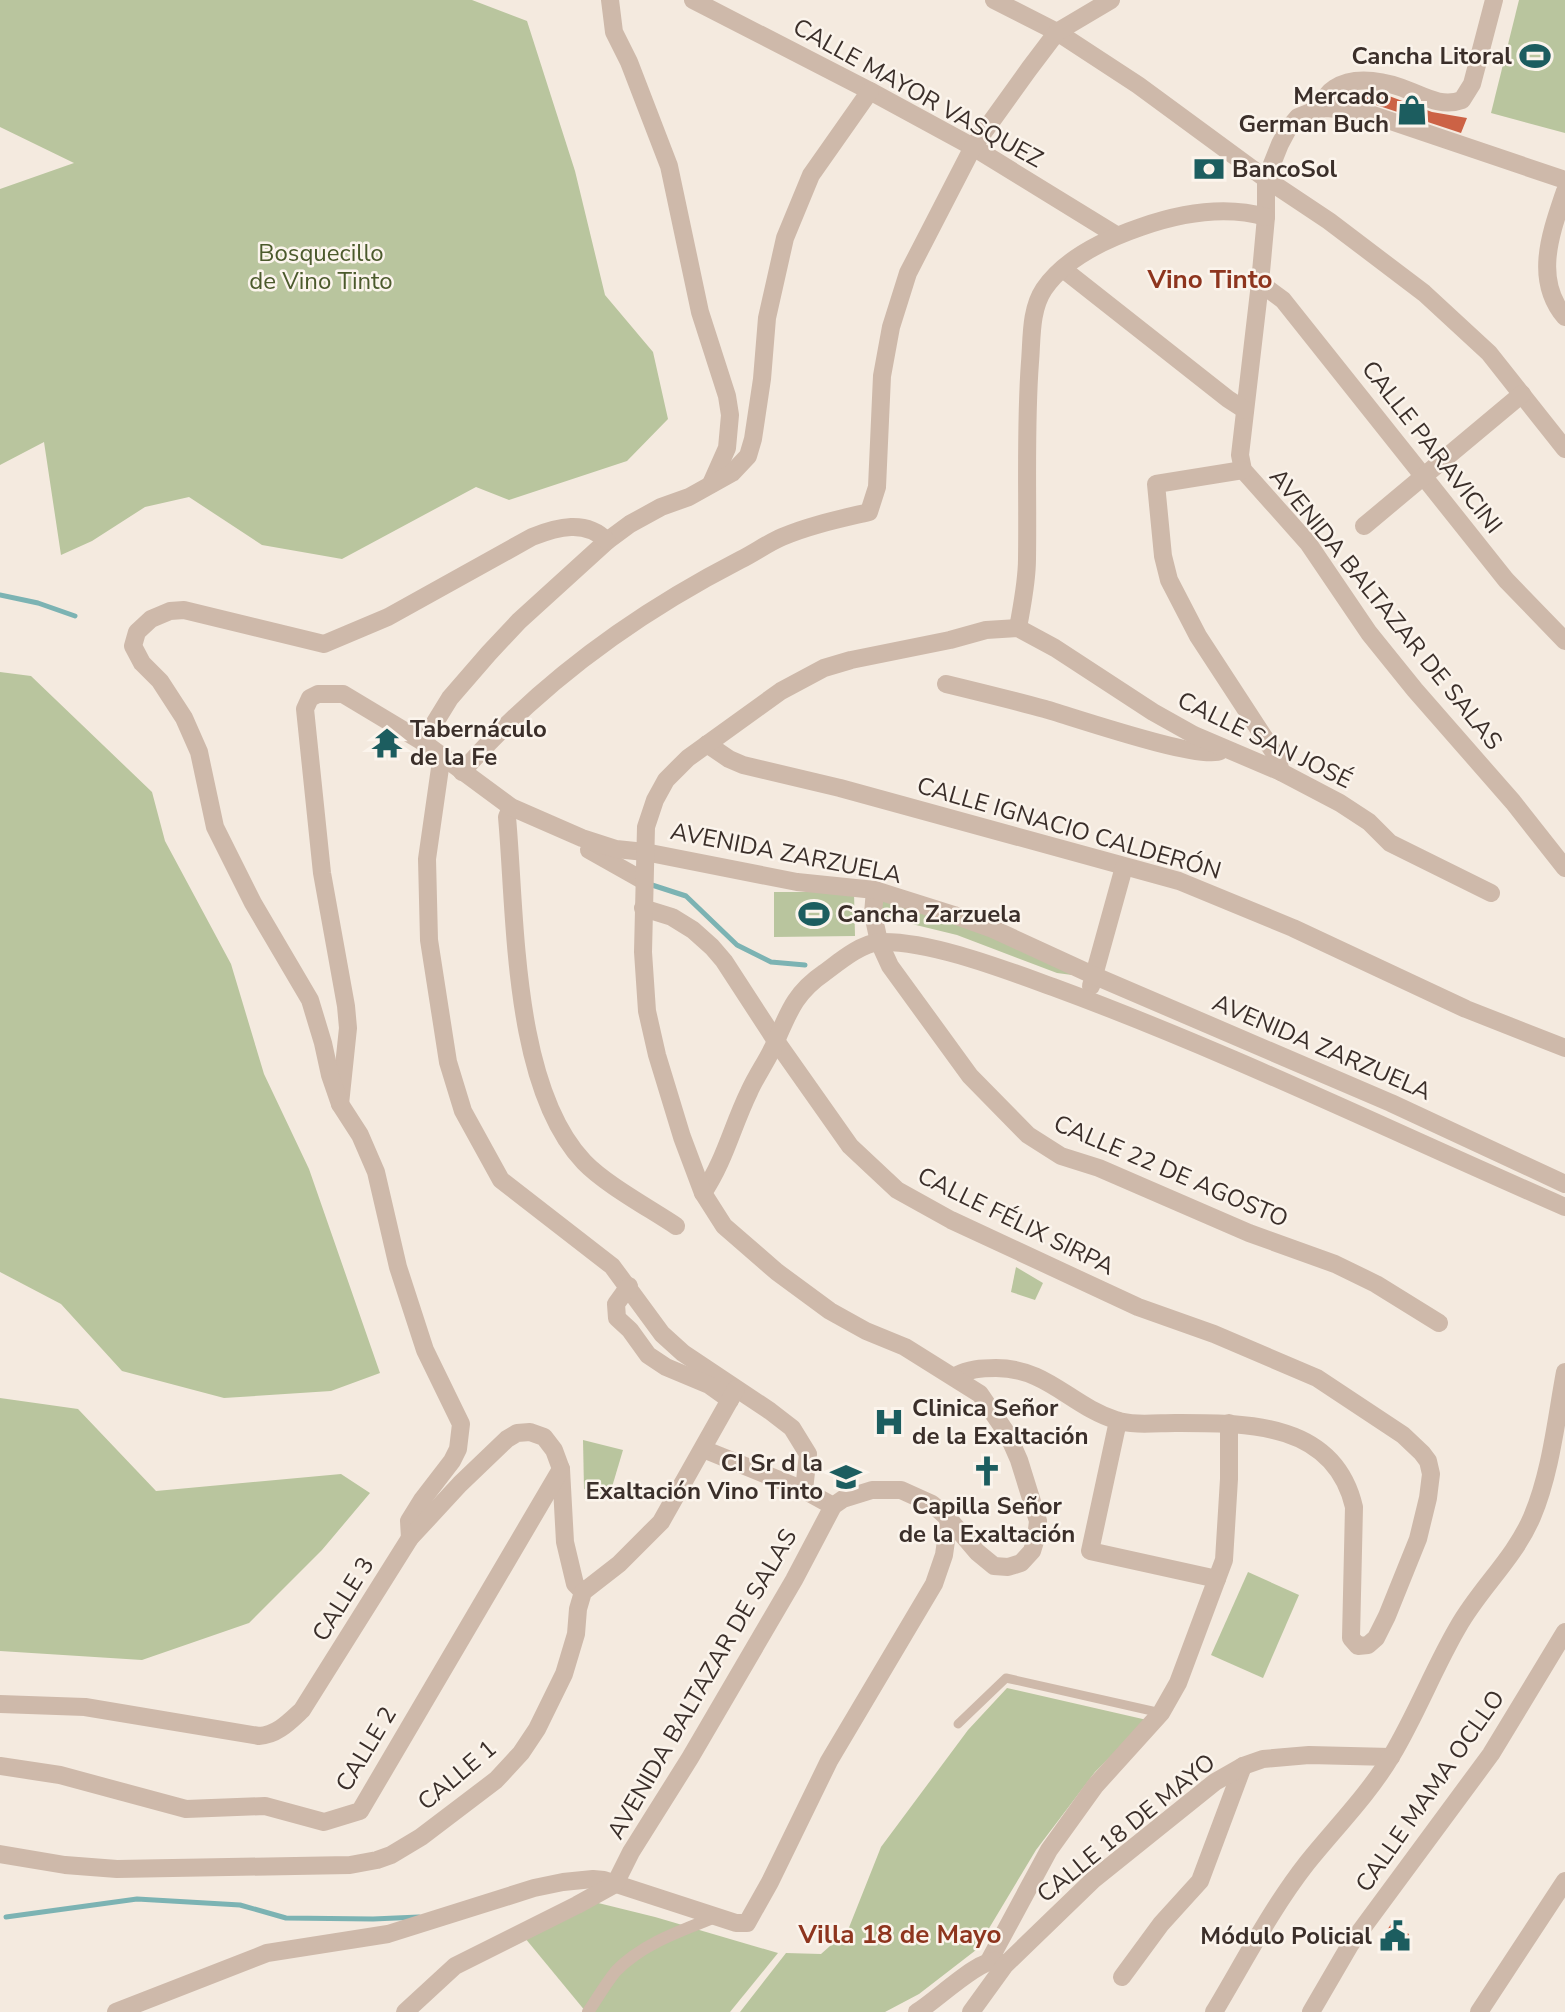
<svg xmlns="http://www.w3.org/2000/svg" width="1565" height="2012" font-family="'Nunito Sans',sans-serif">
<rect width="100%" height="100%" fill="#f4eadf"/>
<g fill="#b9c59e">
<path d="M0 0H472L527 21 575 171 605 295 653 352 668 419 627 461 509 500 476 487 342 559 262 545 189 497 145 507 92 541 61 555 44 442 0 465V189L74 163 0 127Z"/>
<path d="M1519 0H1565V133L1491 113Z"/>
<path d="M0 672 31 676 152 792 165 841 231 964 264 1074 309 1169 380 1373 331 1391 224 1398 122 1371 61 1304 0 1272Z"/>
<path d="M774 892H854L855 936 774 937Z"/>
<path d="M885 898 1076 968 1072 975 1057 973 957 935 883 917 879 906Z"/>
<path d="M1016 1267 1043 1283 1035 1300 1011 1292Z"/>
<path d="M0 1398 78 1409 156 1491 341 1474 370 1493 322 1550 249 1623 142 1660 0 1651Z"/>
<path d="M583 1440 623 1450 609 1497 584 1489Z"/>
<path d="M1248 1572 1299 1595 1263 1678 1211 1655Z"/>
<path d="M1007 1688 1147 1720 1095 1772 1036 1850 976 1950 919 1994 885 2012H740L786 1953 821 1954 848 1930 881 1847 968 1730Z"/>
<path d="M578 1898 655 1917 778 1953 730 2012H586L520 1932Z"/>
</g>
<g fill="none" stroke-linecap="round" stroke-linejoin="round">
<g stroke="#7cb3b3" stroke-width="5">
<path d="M0 595 38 603 75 616"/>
<path d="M652 885 686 896 737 945 771 962 805 965"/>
<path d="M6 1917 137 1899 240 1905 286 1918 373 1919 419 1917"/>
</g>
</g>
<g fill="#cc6245">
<path d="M1363 92 1389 96 1432 112 1467 118 1461 133 1346 95Z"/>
<path d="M1391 1924 1409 1934 1403 1948 1382 1938Z"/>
</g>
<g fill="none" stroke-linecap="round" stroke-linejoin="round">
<path stroke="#ceb9aa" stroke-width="9" d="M958 1724 1006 1678 1161 1713"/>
<path stroke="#ceb9aa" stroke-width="12" d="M588 2012C597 1999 606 1983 616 1971 643 1943 683 1930 718 1916"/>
<g stroke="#ceb9aa" stroke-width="18">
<path d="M610 0 614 32 629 62 669 166 700 312 727 396 730 415 727 448 711 484"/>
<path d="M693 0 870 91 973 147 1116 235"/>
<path d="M994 0 1057 32 1138 85 1266 179 1329 221 1424 293 1489 353 1565 449"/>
<path d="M1318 109C1323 101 1327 93 1335 88 1356 74 1389 82 1410 91 1427 98 1443 107 1462 100L1472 84 1494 0"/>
<path d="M1565 180 1364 112 1327 108 1318 109 1298 117 1288 129 1280 144 1266 179V217L1260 283 1240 455 1243 470 1308 543 1369 633 1415 690 1513 802 1565 868"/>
<path d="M1565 191C1551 233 1533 279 1565 317"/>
<path d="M1063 269 1228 399 1245 410"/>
<path d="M1260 283 1283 300 1506 580 1565 641"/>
<path d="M1243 470 1156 484 1163 556 1169 580 1198 636 1277 757 1281 772"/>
<path d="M1364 526 1522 394"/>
<path d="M1018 628C1022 605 1027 582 1027 559 1028 493 1025 428 1030 362 1032 339 1030 310 1044 289 1065 258 1106 239 1141 227 1181 213 1224 205 1266 217"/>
<path d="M946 684C979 692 1012 700 1045 709 1073 717 1201 761 1220 751"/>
<path d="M423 742 450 698 489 653 519 621 607 541 630 524 661 507 689 497 732 473 748 456 753 439 762 379 767 318 785 238 811 175 870 91"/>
<path d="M707 744 729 759 743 765 840 788 1179 881 1293 928 1466 1009 1565 1048"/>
<path d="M445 758 440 768 427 859 429 940 448 1062 463 1111 501 1180 612 1266 662 1334 683 1353 770 1411 792 1428 808 1454 804 1490"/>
<path d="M462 772C540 683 635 614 740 560 754 553 768 543 782 537 810 525 840 519 869 512L877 487 882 376 891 327 908 273 973 147 1029 69 1057 32 1111 0"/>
<path d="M511 807 507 817C516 916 512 1086 584 1162 605 1184 649 1208 676 1226"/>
<path d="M589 850 644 881"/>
<path d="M875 890 873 914 879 942 890 966 970 1076 1028 1135 1061 1156 1099 1168 1249 1233 1335 1264 1376 1284 1439 1323"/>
<path d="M643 908 672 917 693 930 712 947 724 961 776 1041 850 1146 897 1190 951 1220 1138 1307 1214 1334 1317 1378 1403 1435 1422 1453 1428 1461 1431 1474 1428 1498 1418 1539 1387 1616 1376 1638 1368 1645 1358 1646 1351 1638 1354 1507C1334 1421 1246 1423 1175 1423 1157 1423 1133 1426 1116 1420 1071 1406 1047 1368 996 1368 981 1368 969 1369 955 1376"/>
<path d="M1091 986 1124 867"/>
<path d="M340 1104 348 1028 346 1006 322 873 305 709 310 698 318 694H343L423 742 511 807 582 838 616 849 645 852 797 882 875 890 954 915 993 929 1095 976 1391 1103 1565 1184"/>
<path d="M703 1193C725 1160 732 1127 749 1092 757 1074 769 1058 776 1041 789 1011 796 992 824 973 839 962 860 944 879 942 929 940 1006 970 1053 987 1227 1051 1395 1133 1565 1207"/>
<path d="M629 1286 616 1304 617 1318 630 1330 648 1355 666 1367 709 1385 730 1400"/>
<path d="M1118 1421 1090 1551 1217 1579"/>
<path d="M703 1449 804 1490 833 1506"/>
<path d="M410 1538 409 1521 422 1500 452 1461 458 1449 461 1424 425 1350 398 1267 376 1172 360 1135 340 1104 330 1075 323 1043 310 1000 253 903 215 827 199 752 184 718 160 681 142 663 133 646 137 632 151 619 170 611 184 610 324 644 388 617 532 537C557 527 586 519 607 541"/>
<path d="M0 1704 85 1707 259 1736C277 1735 289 1722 302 1710L410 1538 460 1484 507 1439 517 1433 530 1432 544 1437 554 1450 561 1469 565 1542 575 1584 583 1592"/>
<path d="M0 1766 60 1775 186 1809 265 1806 324 1822 360 1811 561 1469"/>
<path d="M0 1854 65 1865 117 1869 350 1865 377 1860 391 1855 421 1837 496 1780 521 1753 537 1729 564 1674 576 1634 578 1609 583 1592 619 1564 661 1522 736 1389"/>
<path d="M989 1961 1049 1850 1095 1786 1161 1713 1178 1683 1224 1560 1229 1479V1423"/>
<path d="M1122 1977 1161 1924 1200 1881 1243 1766"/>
<path d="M116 2012 267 1953 388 1934 534 1888 563 1882 593 1879 604 1880 736 1923H747L770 1882 829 1761 934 1584 944 1555 949 1519"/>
<path d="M405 2012 455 1966 577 1905 615 1884 631 1852 690 1758 794 1580 833 1506 843 1499 872 1490H901L932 1504 949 1519 977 1552 994 1566 1008 1567 1021 1563 1032 1551 1036 1538 1038 1521 1019 1460 1008 1435 980 1394 905 1347 866 1331 830 1311 777 1272 724 1226 703 1193 682 1137 657 1055 647 1011 643 952 646 827 655 800 666 780 688 758 781 691 824 668 851 660 950 640 986 630 1018 628 1055 648 1153 712 1194 735 1281 772 1340 803 1369 822 1390 843 1491 893"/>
<path d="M917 2012C936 2001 980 1957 998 1961"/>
<path d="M971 2012 1005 1965 1093 1880 1215 1782 1243 1766 1263 1759 1309 1755 1391 1757"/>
<path d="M1214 2012C1244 1962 1271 1909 1307 1863 1335 1828 1369 1794 1392 1755 1417 1713 1434 1668 1458 1627 1480 1588 1514 1559 1532 1517 1551 1472 1556 1420 1565 1372"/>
<path d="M1311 2012 1350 1945 1491 1754 1565 1632"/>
<path d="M1479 2012 1565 1881"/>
</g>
</g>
<defs>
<g id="stadium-bare" transform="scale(2.415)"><path d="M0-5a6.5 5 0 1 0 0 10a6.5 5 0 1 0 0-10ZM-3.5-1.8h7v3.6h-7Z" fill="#1c5d5f" stroke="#fbf4ec" stroke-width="2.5" paint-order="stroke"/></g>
<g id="shop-bare" transform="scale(2.415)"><path d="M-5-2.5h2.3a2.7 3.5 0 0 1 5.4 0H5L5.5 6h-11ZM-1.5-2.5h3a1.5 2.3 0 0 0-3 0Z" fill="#1c5d5f" stroke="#fbf4ec" stroke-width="2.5" paint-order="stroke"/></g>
<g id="bank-bare" transform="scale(2.415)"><path d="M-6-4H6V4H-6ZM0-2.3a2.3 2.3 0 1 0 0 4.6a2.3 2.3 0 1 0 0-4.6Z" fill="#1c5d5f" stroke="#fbf4ec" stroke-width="2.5" paint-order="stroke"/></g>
<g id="temple-bare" transform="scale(2.415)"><path d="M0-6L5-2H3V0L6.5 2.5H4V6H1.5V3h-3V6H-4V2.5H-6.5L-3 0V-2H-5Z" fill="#1c5d5f" stroke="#fbf4ec" stroke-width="2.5" paint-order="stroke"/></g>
<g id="hospital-bare" transform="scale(2.415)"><path d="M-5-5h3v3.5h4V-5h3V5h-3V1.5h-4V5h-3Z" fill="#1c5d5f" stroke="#fbf4ec" stroke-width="2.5" paint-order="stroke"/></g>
<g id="church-bare" transform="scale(2.415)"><path d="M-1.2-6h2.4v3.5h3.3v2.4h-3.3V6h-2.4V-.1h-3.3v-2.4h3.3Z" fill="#1c5d5f" stroke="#fbf4ec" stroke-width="2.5" paint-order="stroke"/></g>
<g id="school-bare" transform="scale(2.415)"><path d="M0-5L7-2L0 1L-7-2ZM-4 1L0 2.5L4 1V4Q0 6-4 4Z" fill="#1c5d5f" stroke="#fbf4ec" stroke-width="2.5" paint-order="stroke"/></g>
<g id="civic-bare" transform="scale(2.415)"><path d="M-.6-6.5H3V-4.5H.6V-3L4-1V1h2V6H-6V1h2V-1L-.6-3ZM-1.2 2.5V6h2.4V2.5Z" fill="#1c5d5f" stroke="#fbf4ec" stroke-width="2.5" paint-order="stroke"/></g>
</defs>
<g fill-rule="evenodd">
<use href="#stadium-bare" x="1535" y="56"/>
<use href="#shop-bare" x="1412" y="110"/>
<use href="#bank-bare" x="1209" y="169"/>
<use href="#temple-bare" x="387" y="743"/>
<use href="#stadium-bare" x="814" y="914"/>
<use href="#hospital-bare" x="889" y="1422"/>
<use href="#church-bare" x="987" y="1471"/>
<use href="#school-bare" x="846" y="1477"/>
<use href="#civic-bare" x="1395" y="1936"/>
</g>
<g text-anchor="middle" stroke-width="5" stroke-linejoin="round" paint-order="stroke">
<g font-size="24" font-weight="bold" fill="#3b2f2a" stroke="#fbf4ec" text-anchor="end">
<text x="1512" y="64">Cancha Litoral</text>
<text x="1389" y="104">Mercado<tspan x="1389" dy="28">German Buch</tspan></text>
<text x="1232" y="177" text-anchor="start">BancoSol</text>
<text x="410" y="737" text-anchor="start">Tabernáculo<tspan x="410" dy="28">de la Fe</tspan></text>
<text x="837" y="922" text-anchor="start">Cancha Zarzuela</text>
<text x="912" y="1416" text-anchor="start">Clinica Señor<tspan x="912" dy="28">de la Exaltación</tspan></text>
<text x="823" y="1471">CI Sr d la<tspan x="823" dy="28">Exaltación Vino Tinto</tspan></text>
<text x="987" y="1514" text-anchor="middle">Capilla Señor<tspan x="987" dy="28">de la Exaltación</tspan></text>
<text x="1372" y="1944">Módulo Policial</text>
</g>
<g font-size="24" fill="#3b2f2a" stroke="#fbf4ec">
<text transform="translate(918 93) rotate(29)" y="8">CALLE MAYOR VASQUEZ</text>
<text transform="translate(1432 447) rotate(52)" y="8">CALLE PARAVICINI</text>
<text transform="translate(1386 609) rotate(51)" y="8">AVENIDA BALTAZAR DE SALAS</text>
<text transform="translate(1265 740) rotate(26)" y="8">CALLE SAN JOSÉ</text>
<text transform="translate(1069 828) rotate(16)" y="8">CALLE IGNACIO CALDERÓN</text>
<text transform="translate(786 853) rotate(11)" y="8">AVENIDA ZARZUELA</text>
<text transform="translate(1322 1047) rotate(23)" y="8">AVENIDA ZARZUELA</text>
<text transform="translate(1171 1171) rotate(23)" y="8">CALLE 22 DE AGOSTO</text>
<text transform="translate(1016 1221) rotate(26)" y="8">CALLE FÉLIX SIRPA</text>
<text transform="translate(343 1599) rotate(-58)" y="8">CALLE 3</text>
<text transform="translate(702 1684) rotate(-60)" y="8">AVENIDA BALTAZAR DE SALAS</text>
<text transform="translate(366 1749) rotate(-59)" y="8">CALLE 2</text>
<text transform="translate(457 1775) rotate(-40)" y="8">CALLE 1</text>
<text transform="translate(1430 1791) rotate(-55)" y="8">CALLE MAMA OCLLO</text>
<text transform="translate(1126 1828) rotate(-39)" y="8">CALLE 18 DE MAYO</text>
</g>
<g font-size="24" fill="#4b5a2c" stroke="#fbf4ec">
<text x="321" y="261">Bosquecillo<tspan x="321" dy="28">de Vino Tinto</tspan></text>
</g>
<g font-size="26" font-weight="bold" fill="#8e351e" stroke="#fbf4ec">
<text x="1210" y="288">Vino Tinto</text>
<text x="900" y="1943">Villa 18 de Mayo</text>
</g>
</g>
</svg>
